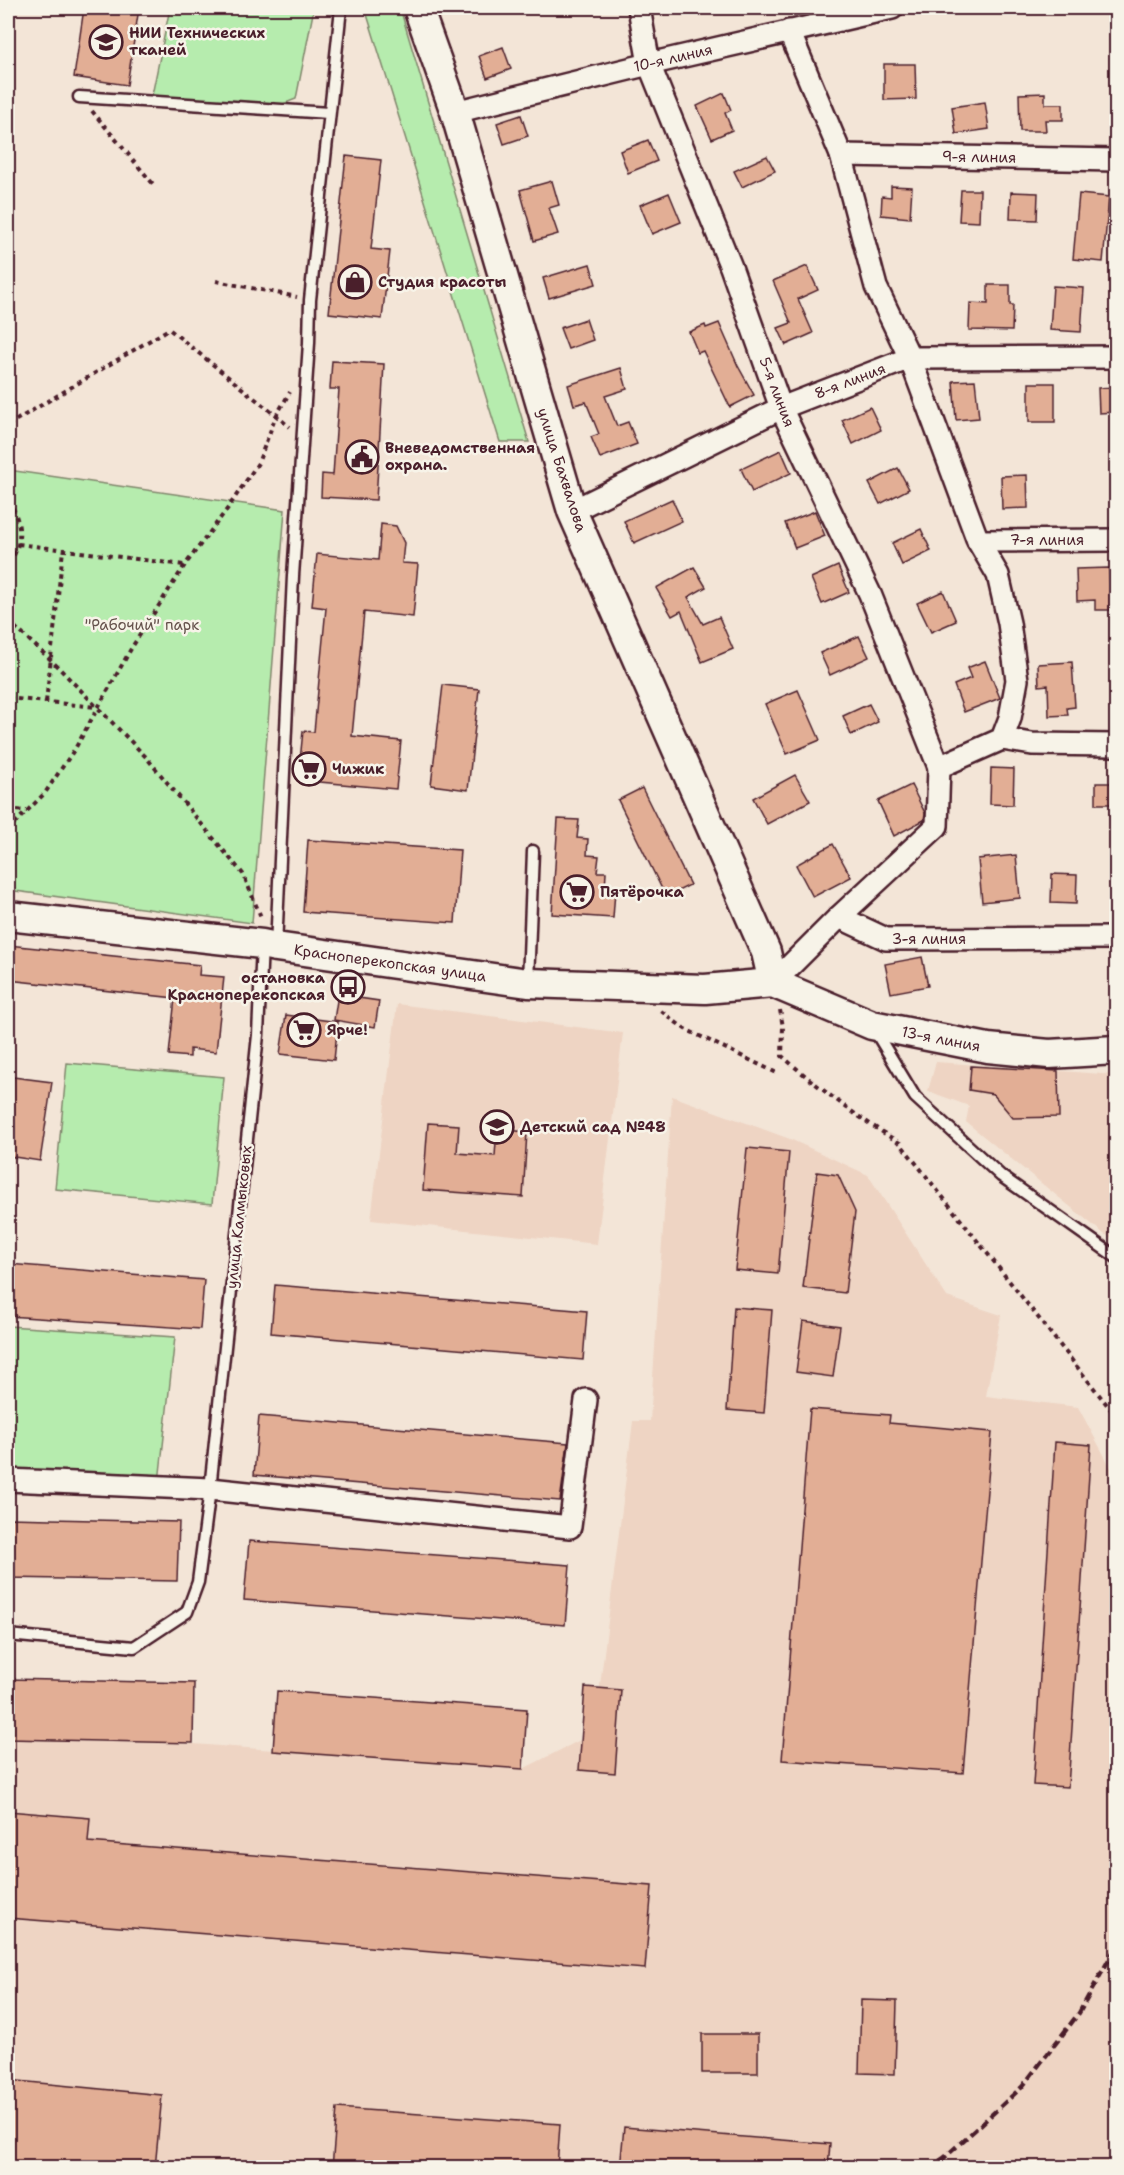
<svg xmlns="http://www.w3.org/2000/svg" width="1124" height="2175" font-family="'Shantell Sans',sans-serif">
<rect width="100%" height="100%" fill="#f3e5d7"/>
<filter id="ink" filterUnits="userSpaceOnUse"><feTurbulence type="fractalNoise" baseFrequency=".0167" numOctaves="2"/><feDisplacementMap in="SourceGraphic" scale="12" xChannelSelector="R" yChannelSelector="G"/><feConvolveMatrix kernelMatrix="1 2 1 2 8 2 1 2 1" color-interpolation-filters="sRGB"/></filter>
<g filter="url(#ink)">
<g fill="#eed4c3">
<path d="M397 1004 623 1033 597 1244 371 1220Z"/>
<path d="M936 1062 1116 1075V1240L1104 1234 966 1122 969 1106 928 1091Z"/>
<path d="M672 1096 790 1139 868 1175 947 1297 1001 1315 986 1396 1078 1407 1116 1477V2160L1079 2168 8 2167V1730L523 1769 594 1733 633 1421H650Z"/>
</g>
<g fill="#b6ecae" stroke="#80866c" stroke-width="1.5">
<path d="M170 8H314L296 99 270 109 151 100Z"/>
<path d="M365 8H400L529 442H500Z"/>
<path d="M8 470 285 510 252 923 8 890Z"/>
<path d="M67 1063 224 1077 212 1204 55 1189Z"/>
<path d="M8 1326 175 1337 159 1482 8 1471Z"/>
</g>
<g fill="#e2ae95" stroke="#4a1f2b" stroke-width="1.5">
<path d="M84 8H139L127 85 74 77Z"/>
<path d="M503 47 511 69 487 78 479 56Z"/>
<path d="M884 64H915L916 99 884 100Z"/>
<path d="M724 93 731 110 725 113 732 130 712 139 697 106Z"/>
<path d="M1045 93V104H1063V120H1045L1046 131H1020L1019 94Z"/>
<path d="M985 102 989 129 956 134 952 107Z"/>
<path d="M521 115 528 136 504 144 497 123Z"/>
<path d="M648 140 657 161 628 173 620 151Z"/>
<path d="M346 156 381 160 371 249 390 251 382 319 329 313Z"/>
<path d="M767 156 775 171 742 187 734 171Z"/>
<path d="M552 181 559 205 549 208 558 234 534 241 520 190Z"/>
<path d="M891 186 912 187 910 218 881 215 882 196 891 197Z"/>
<path d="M961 190H980L979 222 959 221Z"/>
<path d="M1011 192 1038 193 1037 220 1010 219Z"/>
<path d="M669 193 681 222 652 234 640 205Z"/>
<path d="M1079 194 1109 197 1103 262 1073 259Z"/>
<path d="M590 264 596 284 549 298 543 278Z"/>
<path d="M807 266 818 290 798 299 813 333 786 345 778 328 791 323 773 281Z"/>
<path d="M988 285H1010V305H1013L1012 331 969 330 970 303 988 304Z"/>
<path d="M1053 286 1084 288 1081 332 1050 330Z"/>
<path d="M586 319 593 340 568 349 560 328Z"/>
<path d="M719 323 738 366 754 395 730 407 703 351 698 353 689 332 705 325 706 328Z"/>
<path d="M332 361 384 364 376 500 321 497 322 474 333 475 339 389H330Z"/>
<path d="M621 368 627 389 605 396 617 426 628 422 637 444 600 458 591 437 599 434 586 402 574 405 568 385Z"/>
<path d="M975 380 979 418 956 420 953 381Z"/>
<rect x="1029" y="383" width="26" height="39"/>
<path d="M1116 387V412L1099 413 1098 388Z"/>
<path d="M870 407 881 430 853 444 842 420Z"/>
<path d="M781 450 791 473 752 492 741 469Z"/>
<path d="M898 468 909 489 880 504 869 483Z"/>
<path d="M1027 475 1028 508 1002 509 1001 476Z"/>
<path d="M672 499 682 521 634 543 624 521Z"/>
<path d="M815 511 825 536 795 548 785 523Z"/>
<path d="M381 524 396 526 404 543 402 563 418 564 413 617 364 612 352 736 401 741 396 789 298 780 303 731 314 732 326 608 312 606 317 554 378 560Z"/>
<path d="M921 529 931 551 902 565 892 543Z"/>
<path d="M838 566 849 592 822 604 811 578Z"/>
<path d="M694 567 706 587 688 597 703 624 719 617 733 649 702 662 681 611 672 616 656 588Z"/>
<path d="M1109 568 1111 610H1095V600L1077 601 1076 569Z"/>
<path d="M943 591 956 621 931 632 917 603Z"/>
<path d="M859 636 869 657 830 675 820 653Z"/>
<path d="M985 661 1000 698 964 712 954 685 971 678 967 668Z"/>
<path d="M1072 662 1075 707 1067 708 1068 715 1049 716 1048 685 1039 686 1038 664Z"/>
<path d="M443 685 479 689 468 790 431 785Z"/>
<path d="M798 690 820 740 787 754 765 704Z"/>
<path d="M869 704 878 722 851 735 843 716Z"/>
<path d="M991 768 1014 769 1013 805 990 804Z"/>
<path d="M795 775 810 801 767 824 753 798Z"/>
<rect x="1096" y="783" width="20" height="21"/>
<path d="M911 785 925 813 924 820 894 836 878 801Z"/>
<path d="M642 788 690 885 666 897 618 800Z"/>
<path d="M558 819 579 820 577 838 588 839 587 855 599 856 597 872H606L605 890 615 891 613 918 552 914Z"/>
<path d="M308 840 460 850 455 923 303 912Z"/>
<path d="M833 844 851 877 813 897 796 865Z"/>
<path d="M1016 855 1020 898 982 902 978 859Z"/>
<path d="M1052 874 1077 875 1076 904 1051 903Z"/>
<path d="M8 945 200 965 199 975 224 977 216 1052 190 1049V1057L169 1055 175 998 8 980Z"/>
<path d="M922 957 928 986 891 993 885 964Z"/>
<path d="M340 981 360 983 359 998 379 1001 375 1027 334 1020Z"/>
<path d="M286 1015 338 1022 334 1060 280 1054Z"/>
<path d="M971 1066 1058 1071 1059 1117 1013 1118 993 1094 969 1090Z"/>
<path d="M13 1077 52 1082 40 1161 8 1156V1113Z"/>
<path d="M428 1123 459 1125 457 1153 495 1156 497 1129 527 1132 523 1197 423 1190Z"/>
<path d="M747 1148 789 1152 778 1274 735 1270Z"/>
<path d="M817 1172 838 1175 855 1212 845 1293 803 1288Z"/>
<path d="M8 1264 204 1280 200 1329 8 1316Z"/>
<path d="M275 1285 587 1311 583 1360 271 1333Z"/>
<path d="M734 1307 772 1310 764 1413 727 1410Z"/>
<path d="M803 1321 840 1326 833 1377 796 1372Z"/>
<path d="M810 1409 890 1415 889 1423 992 1432 963 1773 782 1760Z"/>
<path d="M259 1416 568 1443 560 1501 254 1475Z"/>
<path d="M1055 1442 1091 1445 1068 1787 1033 1785Z"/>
<path d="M8 1518 179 1522 177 1581 8 1578Z"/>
<path d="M249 1541 570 1565 565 1625 244 1600Z"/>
<path d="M8 1679 194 1683 193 1743 8 1739Z"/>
<path d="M585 1687 621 1690 615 1773 579 1770Z"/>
<path d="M277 1691 527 1709 523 1769 273 1751Z"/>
<path d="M8 1811 90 1818 88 1842 652 1886 645 1969 8 1918Z"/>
<path d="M861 2000 897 2001 895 2074 859 2073Z"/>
<rect x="702" y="2034" width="56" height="39"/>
<path d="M8 2080 162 2095 155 2168H8Z"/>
<path d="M337 2108 560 2124 557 2168H332Z"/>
<path d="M624 2127 830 2144 828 2168H620Z"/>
</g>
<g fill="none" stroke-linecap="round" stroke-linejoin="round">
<g stroke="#4a1f2b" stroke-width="15">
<g id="lane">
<path d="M79 97 329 113"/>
<path d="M276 947 293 576 309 343 310 300 341 8"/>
<path d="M528 982 533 851"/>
<path d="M875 1031 915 1097 1001 1176 1116 1257"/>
<path d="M8 1635 134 1647 187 1612 198 1582 210 1489 258 1035 262 944"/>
</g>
</g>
<g stroke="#4a1f2b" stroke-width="26">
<g id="street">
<path d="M639 8 649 64 731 267 781 408 870 594 939 767"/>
<path d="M789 31 841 155 876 287 910 358 978 541 998 575 1009 623 1017 680 1010 718 1002 739 939 767 937 826 839 917"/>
<path d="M455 112 649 64 892 8"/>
<path d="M841 155 1116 160"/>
<path d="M572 511 781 408 910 358 1116 357"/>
<path d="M978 541 1116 540"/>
<path d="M1002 739 1032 744 1116 745"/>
<path d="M773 983 839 917 886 939 1116 938"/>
<path d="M8 1480 210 1489 570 1527 586 1400"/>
</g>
</g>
<g stroke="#4a1f2b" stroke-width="33">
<g id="secondary">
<path d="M418 8 455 112 572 511 766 952 773 983"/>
<path d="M8 916 262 944 276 947 528 983 705 989 773 983 872 1025 988 1048 1049 1054 1116 1050"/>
</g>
</g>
<g stroke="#4a1f2b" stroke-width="4" stroke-dasharray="4.5 4.5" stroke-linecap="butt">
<path d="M92 111 154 185"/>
<path d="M216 281 297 297"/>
<path d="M8 425 169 329 290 427"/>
<path d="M8 500C22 521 24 544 8 564"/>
<path d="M18 544 184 565"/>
<path d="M8 621 51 660 146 757 243 874 261 917"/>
<path d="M8 698 96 707"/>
<path d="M46 702 63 550"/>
<path d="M8 809 27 811"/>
<path d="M8 830 45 793 76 747 132 647 185 565 228 508 258 463 276 416 290 392"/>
<path d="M780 1010 783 1027 782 1056C819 1088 858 1118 900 1143L1116 1416"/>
<path d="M661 1011 685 1029 779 1074"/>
</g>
<use href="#lane" stroke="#f7f3e8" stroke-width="10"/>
<use href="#street" stroke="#f7f3e8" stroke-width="21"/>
<use href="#secondary" stroke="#f7f3e8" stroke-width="28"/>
<path stroke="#4a1f2b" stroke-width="4.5" stroke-dasharray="9 4.5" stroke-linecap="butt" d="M928 2168 944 2158 1022 2087 1079 2013 1116 1947"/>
</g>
</g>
<defs>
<g id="university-ring" transform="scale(1.725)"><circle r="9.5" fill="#f7f3e8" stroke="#4a1f2b" stroke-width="1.5"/><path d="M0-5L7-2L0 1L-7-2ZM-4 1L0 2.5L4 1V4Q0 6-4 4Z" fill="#4a1f2b"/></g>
<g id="shop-ring" transform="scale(1.725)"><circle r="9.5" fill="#f7f3e8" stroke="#4a1f2b" stroke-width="1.5"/><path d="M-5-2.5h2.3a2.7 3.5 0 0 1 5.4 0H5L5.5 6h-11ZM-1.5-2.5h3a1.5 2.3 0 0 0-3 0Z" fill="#4a1f2b"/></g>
<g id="civic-ring" transform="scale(1.725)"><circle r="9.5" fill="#f7f3e8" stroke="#4a1f2b" stroke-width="1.5"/><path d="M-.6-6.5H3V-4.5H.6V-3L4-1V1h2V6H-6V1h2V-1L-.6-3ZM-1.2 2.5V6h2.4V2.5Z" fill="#4a1f2b"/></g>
<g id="supermarket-ring" transform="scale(1.725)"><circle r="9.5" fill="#f7f3e8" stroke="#4a1f2b" stroke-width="1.5"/><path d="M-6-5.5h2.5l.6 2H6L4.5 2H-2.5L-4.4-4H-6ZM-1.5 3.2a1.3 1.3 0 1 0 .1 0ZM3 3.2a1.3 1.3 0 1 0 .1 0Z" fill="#4a1f2b"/></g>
<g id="bus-ring" transform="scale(1.725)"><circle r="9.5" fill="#f7f3e8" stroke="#4a1f2b" stroke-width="1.5"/><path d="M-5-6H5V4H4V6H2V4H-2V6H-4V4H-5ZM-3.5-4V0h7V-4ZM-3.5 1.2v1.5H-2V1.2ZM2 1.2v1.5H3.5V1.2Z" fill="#4a1f2b"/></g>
<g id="school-ring" transform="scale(1.725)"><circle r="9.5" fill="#f7f3e8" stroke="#4a1f2b" stroke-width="1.5"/><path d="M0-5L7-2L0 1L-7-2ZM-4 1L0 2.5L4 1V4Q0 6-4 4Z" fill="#4a1f2b"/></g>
</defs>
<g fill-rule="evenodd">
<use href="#university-ring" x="106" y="42"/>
<use href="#shop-ring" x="355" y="282"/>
<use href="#civic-ring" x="362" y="457"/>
<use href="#supermarket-ring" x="309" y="769"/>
<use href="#supermarket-ring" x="577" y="892"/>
<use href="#bus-ring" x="348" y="987"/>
<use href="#supermarket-ring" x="304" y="1030"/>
<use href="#school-ring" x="497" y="1127"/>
</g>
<g text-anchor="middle" stroke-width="5" stroke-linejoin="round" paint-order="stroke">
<g font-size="15" font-weight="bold" fill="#4a1f2b" stroke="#f7f3e8" text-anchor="start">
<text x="129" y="38">НИИ Технических<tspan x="129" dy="17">тканей</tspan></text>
<text x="378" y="287">Студия красоты</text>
<text x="385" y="453">Вневедомственная<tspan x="385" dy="17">охрана.</tspan></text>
<text x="332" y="774">Чижик</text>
<text x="600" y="897">Пятёрочка</text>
<text x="325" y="983" text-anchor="end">остановка<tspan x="325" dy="17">Красноперекопская</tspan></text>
<text x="327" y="1035">Ярче!</text>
<text x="520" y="1132">Детский сад №48</text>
</g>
<g font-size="15" fill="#4a1f2b" stroke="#f7f3e8">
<text transform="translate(673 58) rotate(-13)" y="5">10-я линия</text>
<text transform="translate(979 157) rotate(1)" y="5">9-я линия</text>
<text transform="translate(850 381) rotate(-21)" y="5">8-я линия</text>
<text transform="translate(777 392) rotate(69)" y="5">5-я линия</text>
<text transform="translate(562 470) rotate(72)" y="5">улица Бахвалова</text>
<text x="1047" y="545">7-я линия</text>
<text x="929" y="944">3-я линия</text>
<text transform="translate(390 963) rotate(8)" y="5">Красноперекопская улица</text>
<text transform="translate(941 1039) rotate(11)" y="5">13-я линия</text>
<text transform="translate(239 1217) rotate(-84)" y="5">улица Калмыковых</text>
</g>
<g font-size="15" fill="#65524c" stroke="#f7f3e8">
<text x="142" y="630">"Рабочий" парк</text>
</g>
</g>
<rect width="1124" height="2175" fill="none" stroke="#f7f3e8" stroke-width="30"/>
<rect x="15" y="15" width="1094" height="2145" fill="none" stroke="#4a1f2b" stroke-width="2" filter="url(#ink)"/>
</svg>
